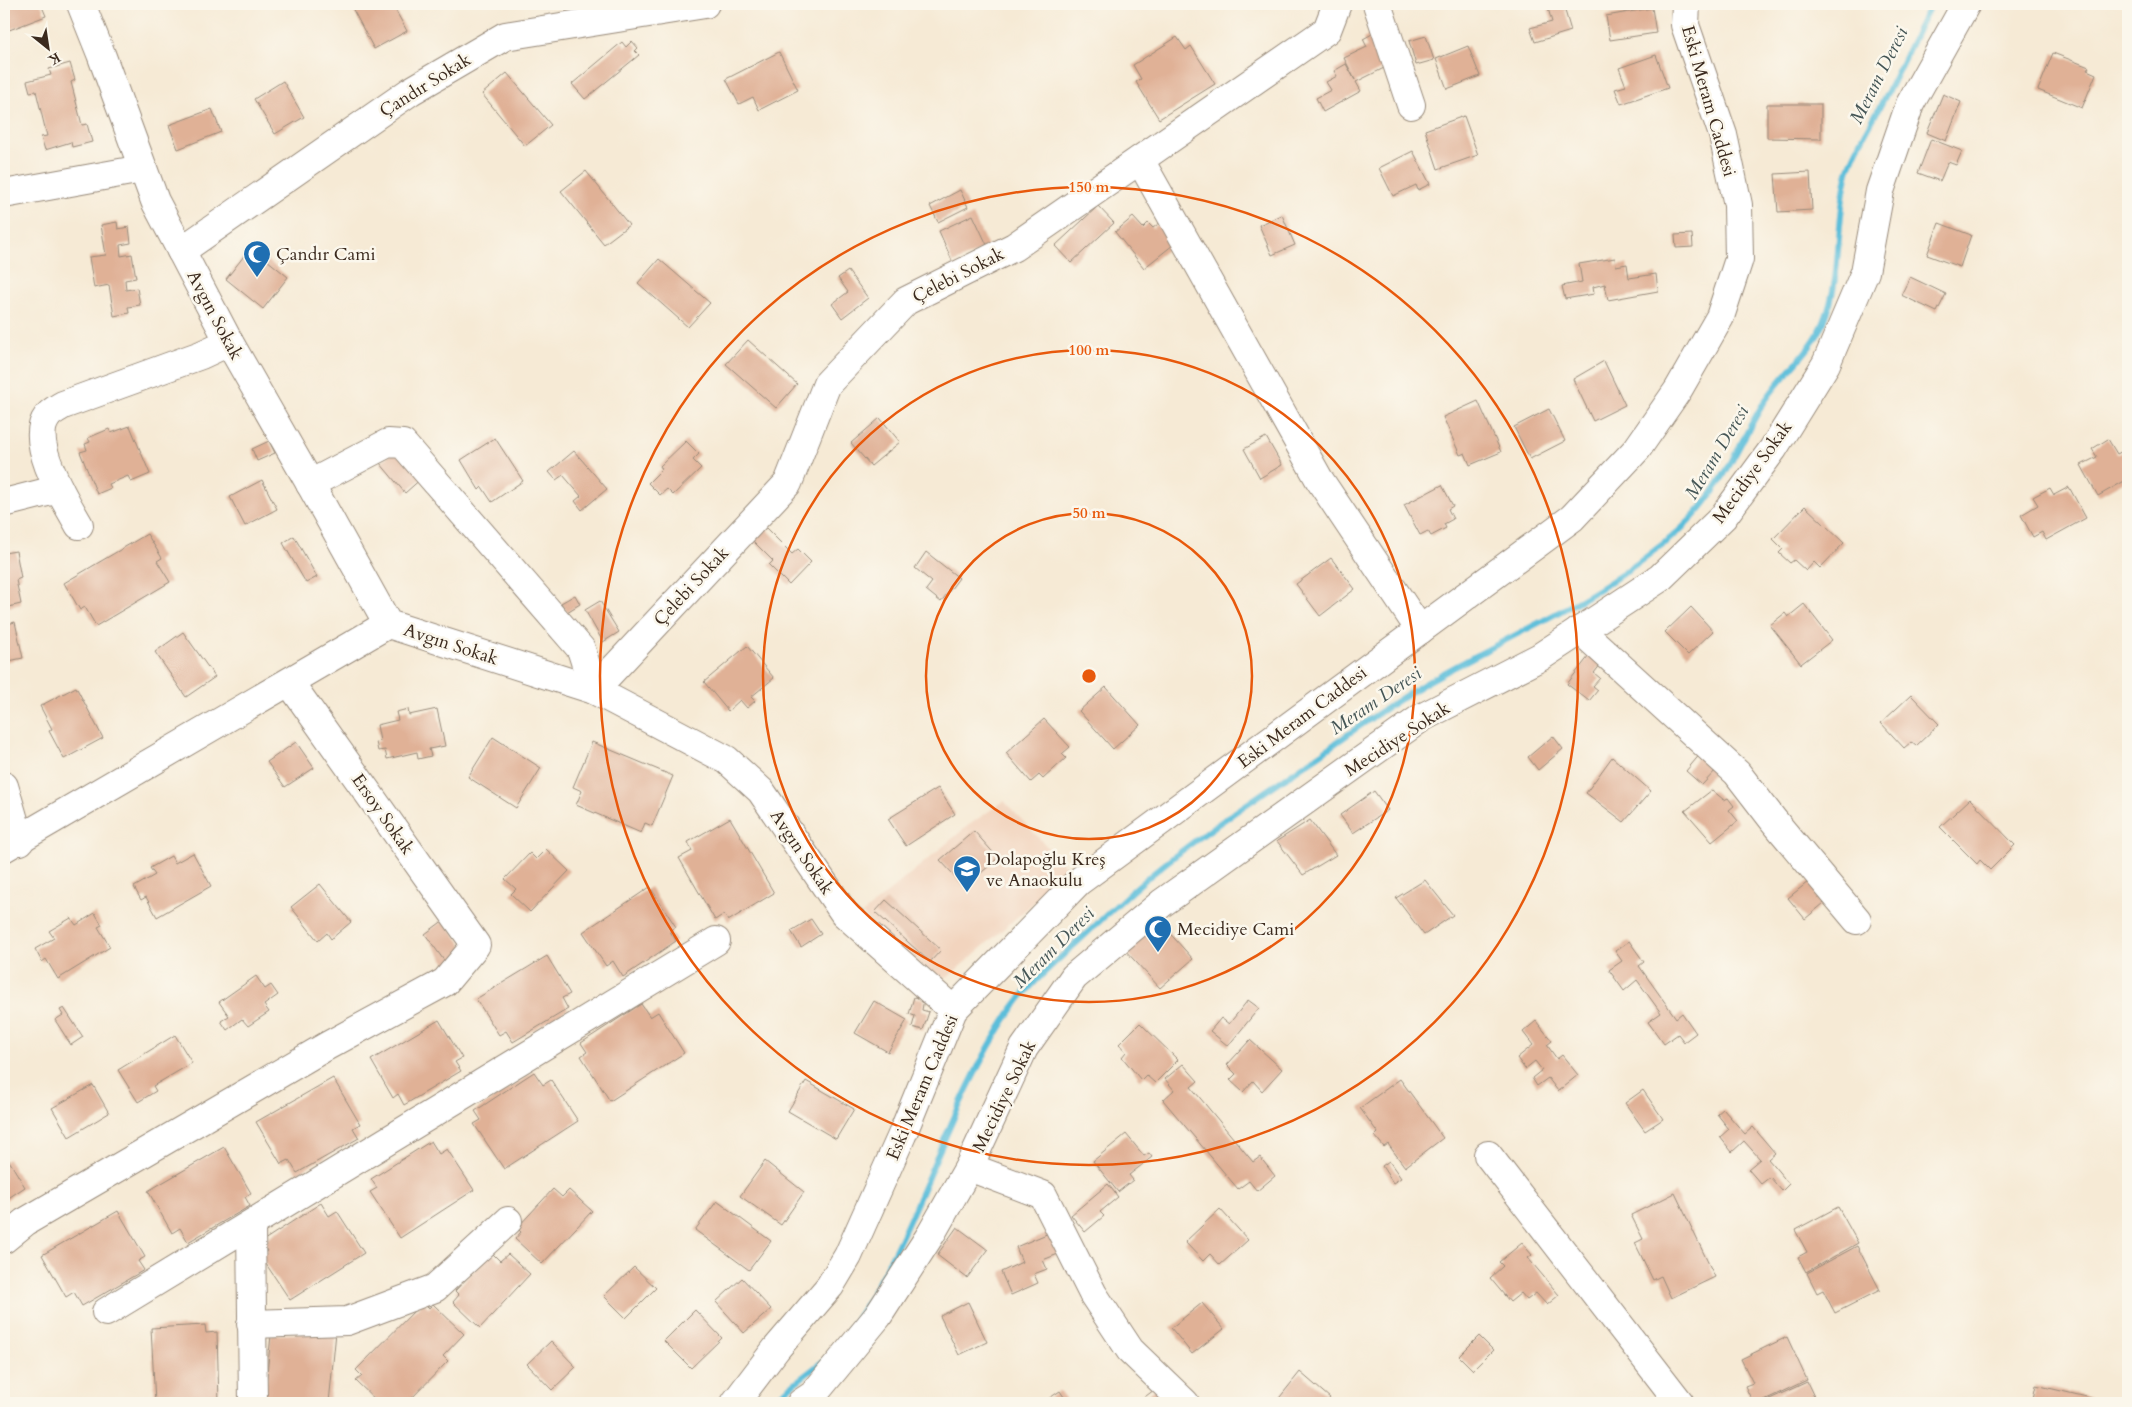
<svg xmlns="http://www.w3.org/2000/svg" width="2132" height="1407" font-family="Cardo,serif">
<rect width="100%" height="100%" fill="#fbf7ec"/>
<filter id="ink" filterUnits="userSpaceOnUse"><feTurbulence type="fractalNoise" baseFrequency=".02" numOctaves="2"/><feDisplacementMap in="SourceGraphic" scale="10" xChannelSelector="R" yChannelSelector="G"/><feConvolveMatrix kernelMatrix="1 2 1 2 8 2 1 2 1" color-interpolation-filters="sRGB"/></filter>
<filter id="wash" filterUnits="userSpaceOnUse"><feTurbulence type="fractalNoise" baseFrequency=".0096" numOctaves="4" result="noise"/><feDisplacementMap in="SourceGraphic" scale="20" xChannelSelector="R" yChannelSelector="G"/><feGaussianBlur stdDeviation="1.12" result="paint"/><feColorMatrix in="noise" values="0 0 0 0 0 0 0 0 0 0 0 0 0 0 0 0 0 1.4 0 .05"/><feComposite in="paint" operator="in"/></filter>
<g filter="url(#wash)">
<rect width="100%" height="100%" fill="#f6ead5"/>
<path fill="#f2d4be" d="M1004 801 1070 871 948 977 933 978 862 914 970 824Z"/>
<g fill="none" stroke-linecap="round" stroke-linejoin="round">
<g stroke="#5cbeda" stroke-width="6">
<path d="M849 1330C918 1231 944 1111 1011 1011 1028 986 1050 967 1072 947 1097 925 1119 901 1145 880 1200 834 1260 795 1319 755 1356 729 1392 702 1431 680 1506 637 1586 605 1655 550 1672 538 1688 524 1701 508 1728 476 1743 435 1765 401 1783 373 1811 353 1824 322 1843 275 1835 221 1848 172 1855 148 1868 130 1879 108 1898 74 1913 38 1931 4"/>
<path d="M773 1400 826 1359"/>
</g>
</g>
<g id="blocks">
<g fill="#e0b196">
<path d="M4 4H41L46 16 4 32Z"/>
<path d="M350 4H392L407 31 374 49Z"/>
<path d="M1553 4H1563L1571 31 1535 42 1530 28 1552 22 1547 5Z"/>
<path d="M1652 8 1656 33 1610 40 1606 16Z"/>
<path d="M1374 33 1390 65 1356 82 1361 91 1323 112 1316 98 1331 90 1326 82 1337 76 1334 71 1346 64 1355 80 1344 58 1367 47 1363 39Z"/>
<path d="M1426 36 1434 60 1416 65 1409 41Z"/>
<path d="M1177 37 1186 50 1191 46 1215 84 1159 119 1136 82 1141 79 1133 65Z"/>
<path d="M632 41 638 48 635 51 639 55 585 99 572 84 622 42 626 47Z"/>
<path d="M1468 46 1480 76 1447 89 1436 59Z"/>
<path d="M779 52 798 90 759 110 753 97 739 104 726 79Z"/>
<path d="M2053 53 2089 67 2087 70 2096 74 2082 108 2038 90Z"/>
<path d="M1656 55 1668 88 1621 104 1615 89 1626 86 1619 68Z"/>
<path d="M70 63 75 80 71 82 82 125 87 124 92 142 72 147 71 142 45 150 41 137 47 136 36 91 30 92 27 81 51 75 49 69Z"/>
<path d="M507 73 551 125 525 146 482 94Z"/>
<path d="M283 81 304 117 275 134 254 99Z"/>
<path d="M1943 94 1961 102 1946 141 1927 133Z"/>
<path d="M1767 104H1821V139L1767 138Z"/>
<path d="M212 109 221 132 178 149 169 125Z"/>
<path d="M1464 116 1478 155 1438 169 1425 130Z"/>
<path d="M1931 139 1962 151 1956 165 1948 162 1940 181 1918 173Z"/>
<path d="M1413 151 1430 184 1418 190 1416 185 1393 196 1379 168Z"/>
<path d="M586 171 629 225 604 244 561 191Z"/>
<path d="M1810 172 1812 210 1778 212 1775 174Z"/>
<path d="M960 190 968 207 938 222 930 206Z"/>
<path d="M1098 206 1114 223 1071 263 1055 246Z"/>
<path d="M973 215 988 247 953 263 939 231Z"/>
<path d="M1282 215 1295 245 1272 255 1259 225Z"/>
<path d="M1133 217 1143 228 1148 223 1153 228 1162 221 1178 241 1144 268 1115 232Z"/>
<path d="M117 222 118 229 129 227 131 243 120 245 121 256 132 254 136 278 125 280 126 290 137 288 140 305 128 307 129 313 114 316 109 285 94 288 89 257 106 255 101 225Z"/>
<path d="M1939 223 1971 235 1960 267 1927 255Z"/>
<path d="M1692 234 1693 247 1676 248 1675 235Z"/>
<path d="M251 247 288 277 263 309 226 279Z"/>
<path d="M1615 258 1616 266 1627 264 1629 278 1656 274 1658 291 1608 300 1605 284 1593 287 1594 294 1565 299 1562 286 1582 282 1579 264Z"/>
<path d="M659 259 710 303 688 327 638 283Z"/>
<path d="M848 271 868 298 842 318 832 304 848 292 838 278Z"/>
<path d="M1910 277 1946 294 1937 312 1901 295Z"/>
<path d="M748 340 797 384 776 408 726 364Z"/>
<path d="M1604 361 1625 405 1593 421 1573 379Z"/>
<path d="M1478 401 1501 452 1470 465 1465 453 1460 455 1443 417Z"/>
<path d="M1549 409 1565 441 1530 459 1514 427Z"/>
<path d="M880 418 900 442 871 466 851 443Z"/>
<path d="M130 426 150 474 131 482 128 476 109 484 111 488 97 494 80 452 87 450 85 444 90 442 88 438 109 429 111 433Z"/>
<path d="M1266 437 1282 465 1260 478 1244 449Z"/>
<path d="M495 438 523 481 492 502 482 487 479 490 461 460Z"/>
<path d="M2108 439 2117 454 2128 448V479L2098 496 2081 465 2097 457 2092 449Z"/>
<path d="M269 441 275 453 257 461 252 449Z"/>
<path d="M686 441 699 454 693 460 701 468 673 495 667 489 660 495 648 483 662 469 660 466Z"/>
<path d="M397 448 423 477 405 493 380 463Z"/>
<path d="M574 451 607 489 582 510 575 501 581 496 563 475 556 480 549 472Z"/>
<path d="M262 480 277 509 245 526 230 497Z"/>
<path d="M1442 485 1453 506 1448 509 1453 519 1444 524 1446 528 1431 536 1428 531 1420 535 1404 505Z"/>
<path d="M2069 487 2086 518 2046 540 2042 532 2033 537 2021 515 2038 505 2033 497 2050 488 2054 495Z"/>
<path d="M1805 506 1844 543 1820 568 1814 562 1806 571 1794 560 1790 563 1779 553 1783 549 1773 539Z"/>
<path d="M763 525 792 554 798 549 811 562 789 585 769 565 773 561 750 538Z"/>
<path d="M147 534 162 558 157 561 170 582 96 626 85 607 80 610 64 583Z"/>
<path d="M294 536 317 577 306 583 283 543Z"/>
<path d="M16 551 21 578 16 580 21 604 4 608V553Z"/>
<path d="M926 552 959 578 941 602 926 590 932 582 915 568Z"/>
<path d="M1331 558 1355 589 1320 616 1296 584Z"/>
<path d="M575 595 580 604 567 612 561 603Z"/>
<path d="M600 601 619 632 603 642 585 610Z"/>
<path d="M1804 604 1832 640 1801 664 1770 625 1785 613 1788 617Z"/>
<path d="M1691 607 1713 631 1688 655 1665 632Z"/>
<path d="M15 622 23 658 4 662V625Z"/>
<path d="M183 632 215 677 186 697 155 652Z"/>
<path d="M747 646 774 678 751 697 755 701 747 708 740 700 728 711 704 682Z"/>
<path d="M1593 651 1604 660 1594 673 1600 678 1593 686 1598 690 1589 701 1567 684Z"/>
<path d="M76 687 103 738 64 759 49 731 52 729 40 706Z"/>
<path d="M1106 687 1140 725 1113 749 1079 711Z"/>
<path d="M1911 695 1939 724 1916 746 1911 742 1904 748 1881 723Z"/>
<path d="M408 709 409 715 437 709 445 746 429 749 431 756 418 759 417 752 387 759 385 750 378 751 376 742 380 741 377 725 398 720 396 712Z"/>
<path d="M1044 719 1070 747 1062 754 1066 758 1043 779 1039 775 1031 782 1006 753Z"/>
<path d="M1553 736 1563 749 1538 770 1528 757Z"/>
<path d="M493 737 541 768 516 808 468 777Z"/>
<path d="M296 742 314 768 285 787 267 762Z"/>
<path d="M592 742 673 776 652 826 645 823 641 833 576 805 582 791 573 787Z"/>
<path d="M1701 753 1718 768 1702 785 1686 771Z"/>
<path d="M1612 757 1651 791 1624 822 1586 793Z"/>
<path d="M938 788 955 814 906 846 888 819Z"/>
<path d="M1712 790 1724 800 1728 798 1734 806 1729 810 1738 821 1712 842 1685 811Z"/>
<path d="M1374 791 1388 810 1353 833 1340 815Z"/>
<path d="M1970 799 2015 845 1990 870 1980 860 1977 864 1940 827Z"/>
<path d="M730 818 774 893 728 921 724 914 715 920 679 858 692 851 688 842Z"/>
<path d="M1310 820 1336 855 1303 875 1277 841Z"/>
<path d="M974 831 998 858 965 887 940 860Z"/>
<path d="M546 849 569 871 530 912 511 894 516 889 505 879 530 853 536 859Z"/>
<path d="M193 853 211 886 157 917 146 897 141 900 134 887 155 875 150 868 171 856 175 863Z"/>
<path d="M1813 878 1830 898 1805 919 1788 898Z"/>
<path d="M1425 880 1453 915 1424 935 1396 898Z"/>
<path d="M320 884 351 922 331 939 327 933 318 941 291 907Z"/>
<path d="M650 887 676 927 670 931 676 941 623 977 613 961 606 966 583 932Z"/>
<path d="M886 900 941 950 930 962 875 912Z"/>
<path d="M95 913 102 925 98 927 110 947 58 979 46 959 42 962 35 949 54 938 49 931 71 918 76 925Z"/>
<path d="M1156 918 1193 959 1160 988 1123 948Z"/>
<path d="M811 919 821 934 801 947 791 931Z"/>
<path d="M444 920 467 952 448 966 425 934Z"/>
<path d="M1629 941 1644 962 1639 966 1676 1018 1682 1013 1696 1033 1684 1042 1678 1034 1664 1044 1648 1022 1661 1013 1637 980 1624 991 1609 970 1622 961 1615 951Z"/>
<path d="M547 956 570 994 562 998 568 1009 513 1042 506 1031 499 1035 476 999Z"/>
<path d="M256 976 265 989 271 985 278 995 264 1005 269 1012 248 1026 242 1019 227 1030 221 1021 229 1016 219 1002Z"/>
<path d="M914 997 924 999 922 1010 929 1012 923 1030 912 1027 915 1016 909 1014Z"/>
<path d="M1248 1000 1259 1008 1228 1046 1210 1031 1221 1018 1229 1024Z"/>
<path d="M874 1001 907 1020 888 1052 855 1033Z"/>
<path d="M641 1004 650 1017 658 1012 684 1053 610 1101 581 1056 587 1052 581 1043Z"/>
<path d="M64 1008 83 1037 71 1045 55 1020 63 1015 60 1010Z"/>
<path d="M439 1020 462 1058 455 1062 461 1071 404 1105 398 1094 393 1098 371 1060Z"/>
<path d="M1536 1021 1552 1041 1547 1045 1557 1059 1562 1055 1578 1075 1558 1091 1548 1078 1537 1086 1532 1078 1542 1070 1535 1061 1525 1069 1517 1058 1533 1045 1523 1032Z"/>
<path d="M1140 1023 1178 1060 1155 1083 1146 1075 1141 1080 1122 1057 1126 1052 1119 1044Z"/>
<path d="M175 1035 192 1063 153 1086 156 1091 138 1102 118 1070Z"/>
<path d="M1250 1040 1282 1069 1262 1091 1253 1081 1243 1092 1230 1080 1236 1074 1227 1065Z"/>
<path d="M1183 1064 1198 1081 1191 1087 1253 1162 1260 1157 1275 1176 1257 1191 1249 1181 1238 1189 1163 1100 1174 1090 1165 1079Z"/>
<path d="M534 1072 543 1085 551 1080 578 1121 504 1169 474 1124 481 1120 475 1111Z"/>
<path d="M333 1078 360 1124 353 1128 359 1138 297 1173 289 1160 281 1164 256 1122Z"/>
<path d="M1400 1079 1443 1138 1405 1167 1388 1144 1384 1147 1375 1136 1378 1133 1360 1108Z"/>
<path d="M806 1081 854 1109 836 1139 788 1111Z"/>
<path d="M93 1085 109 1113 69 1137 52 1108Z"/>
<path d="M1643 1090 1663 1119 1645 1131 1625 1103Z"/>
<path d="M1723 1109 1745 1134 1753 1127 1775 1153 1768 1159 1789 1184 1782 1191 1770 1177 1761 1184 1748 1169 1760 1159 1744 1141 1732 1152 1720 1137 1729 1129 1717 1114Z"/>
<path d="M1126 1134 1144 1156 1149 1153 1152 1157 1129 1175 1133 1180 1118 1192 1093 1161Z"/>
<path d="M431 1141 439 1154 447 1149 474 1190 400 1238 370 1192 377 1188 371 1179Z"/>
<path d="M224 1147 251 1193 245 1197 250 1206 188 1242 180 1228 172 1233 148 1191Z"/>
<path d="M8 1159 25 1187 4 1201V1162Z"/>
<path d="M765 1161 804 1192 781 1225 740 1196Z"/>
<path d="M1389 1161 1401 1178 1393 1183 1382 1166Z"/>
<path d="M1108 1184 1118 1197 1100 1212 1104 1216 1085 1232 1071 1215Z"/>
<path d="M553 1189 562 1197 569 1190 592 1211 542 1264 515 1239 521 1232 517 1228Z"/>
<path d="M1675 1193 1715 1277 1671 1298 1661 1276 1653 1280 1635 1243 1643 1239 1631 1215Z"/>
<path d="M717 1201 771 1241 749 1270 695 1230Z"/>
<path d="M321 1203 329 1216 337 1211 364 1253 290 1300 260 1255 267 1251 261 1242Z"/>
<path d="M1838 1207 1858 1243 1806 1272 1798 1257 1807 1252 1795 1230Z"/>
<path d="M1220 1209 1248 1240 1220 1265 1210 1254 1203 1261 1185 1242Z"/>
<path d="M118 1211 145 1257 138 1261 144 1270 82 1306 74 1292 66 1297 42 1255Z"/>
<path d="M957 1227 988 1250 967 1278 937 1255Z"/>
<path d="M1049 1233 1058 1254 1043 1260 1047 1269 1034 1274 1038 1283 1011 1295 1001 1272 1022 1262 1016 1247Z"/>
<path d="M1522 1243 1532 1255 1528 1258 1559 1295 1547 1305 1536 1293 1527 1300 1521 1293 1510 1302 1490 1278 1503 1266 1499 1262Z"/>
<path d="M1857 1246 1880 1290 1835 1313 1823 1290 1817 1293 1807 1273Z"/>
<path d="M491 1252 500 1261 508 1254 530 1274 480 1328 453 1302 459 1295 455 1291Z"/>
<path d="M634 1267 656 1288 626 1318 604 1296Z"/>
<path d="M742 1278 771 1309 744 1333 716 1302Z"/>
<path d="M423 1302 429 1308 433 1304 464 1334 443 1356 448 1361 407 1403H379L356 1381 362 1376 356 1370Z"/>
<path d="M968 1302 987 1342 959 1355 940 1316Z"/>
<path d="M1202 1303 1224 1329 1192 1354 1171 1328Z"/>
<path d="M695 1310 722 1338 691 1368 664 1341Z"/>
<path d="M205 1325 206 1333 217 1332 219 1403H155L151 1328Z"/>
<path d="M336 1332 329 1403H264L271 1335Z"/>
<path d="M1479 1336 1493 1350 1473 1370 1459 1356Z"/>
<path d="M1787 1337 1807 1380 1758 1403H1753L1745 1386 1753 1383 1741 1359Z"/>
<path d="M551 1341 576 1367 552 1390 527 1364Z"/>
<path d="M1300 1372 1330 1398 1326 1403H1277L1276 1402Z"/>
<path d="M1807 1382 1817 1403H1761Z"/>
<path d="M1162 1384 1177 1403H1145L1142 1399Z"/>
<path d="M2036 1385 2091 1398 2089 1403H2032Z"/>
<path d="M1060 1391 1068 1403H1042Z"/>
</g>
</g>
</g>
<g filter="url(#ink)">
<use href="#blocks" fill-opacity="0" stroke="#988a7a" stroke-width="1"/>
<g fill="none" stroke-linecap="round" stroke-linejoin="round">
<g stroke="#988a7a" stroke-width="30">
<g id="minor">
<path d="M81 4 101 54 155 201 229 342 308 480 388 624 594 690 727 760 761 791 844 913 953 1010"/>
<path d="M1377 4 1411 105"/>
<path d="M1140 160 1319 479 1420 630"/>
<path d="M4 194 142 169"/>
<path d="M181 251 411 91 505 36 705 4"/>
<path d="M310 484 388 443 403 444 581 649 594 690 788 483 827 384 906 301 1014 247 1327 30 1337 4"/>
<path d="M4 503 59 489"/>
<path d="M79 525C66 502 28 442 47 417 50 412 58 408 63 405L201 355 229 342"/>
<path d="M1580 630 1737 773 1774 821 1857 920"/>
<path d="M4 786 20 841"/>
<path d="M4 848 388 624"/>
<path d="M1488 1155 1680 1403"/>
<path d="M969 1167 1043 1195 1093 1294 1130 1350 1185 1403"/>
<path d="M251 1225 253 1403"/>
<path d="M4 1239 25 1222 327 1046 445 982 476 945 290 683"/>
<path d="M106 1312 716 941"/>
<path d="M251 1324 347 1321 435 1288 508 1221"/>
<path d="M735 1403 776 1349 830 1286 848 1256 902 1135 953 1010 1078 882 1572 518 1637 449 1678 390 1720 317 1739 259 1738 205 1723 135 1685 25 1686 4"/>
<path d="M801 1403 813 1395 878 1316 931 1234 969 1167 1024 1048 1074 977 1162 903 1421 718 1540 657 1660 578 1723 517 1773 449 1826 364 1865 272 1880 191 1910 104 1966 4"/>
</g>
</g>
<use href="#minor" stroke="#fff" stroke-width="28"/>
</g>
</g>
<g fill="none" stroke="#e8590c" stroke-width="2.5">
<circle cx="1089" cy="676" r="163"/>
<circle cx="1089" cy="676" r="326"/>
<circle cx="1089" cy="676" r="489"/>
</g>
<defs>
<g id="mosque-pin" transform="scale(1.4375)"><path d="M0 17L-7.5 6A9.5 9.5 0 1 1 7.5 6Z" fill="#1f6fb2" stroke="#fbf7ec"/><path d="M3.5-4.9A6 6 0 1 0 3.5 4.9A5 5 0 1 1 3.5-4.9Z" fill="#fff"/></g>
<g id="school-pin" transform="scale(1.4375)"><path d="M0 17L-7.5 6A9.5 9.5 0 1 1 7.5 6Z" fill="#1f6fb2" stroke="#fbf7ec"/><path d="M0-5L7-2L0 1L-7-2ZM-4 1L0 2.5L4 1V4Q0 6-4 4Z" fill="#fff"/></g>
</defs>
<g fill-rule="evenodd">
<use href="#mosque-pin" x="257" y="254"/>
<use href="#school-pin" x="967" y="869"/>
<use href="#mosque-pin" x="1158" y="929"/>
</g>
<g text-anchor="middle" stroke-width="5" stroke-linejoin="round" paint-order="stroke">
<g font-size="18" fill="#3b2a1e" stroke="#fbf7ec">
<text transform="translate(425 85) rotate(-32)" y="6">Çandır Sokak</text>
<text transform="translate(1709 101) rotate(74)" y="6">Eski Meram Caddesi</text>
<text transform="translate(958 275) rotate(-27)" y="6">Çelebi Sokak</text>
<text transform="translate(215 315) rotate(62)" y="6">Avgın Sokak</text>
<text transform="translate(1752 472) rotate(-54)" y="6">Mecidiye Sokak</text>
<text transform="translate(691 586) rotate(-47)" y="6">Çelebi Sokak</text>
<text transform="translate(451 644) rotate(18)" y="6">Avgın Sokak</text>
<text transform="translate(1302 717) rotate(-37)" y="6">Eski Meram Caddesi</text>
<text transform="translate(1397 739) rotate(-33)" y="6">Mecidiye Sokak</text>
<text transform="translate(383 814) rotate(55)" y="6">Ersoy Sokak</text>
<text transform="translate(802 852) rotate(56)" y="6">Avgın Sokak</text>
<text transform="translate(922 1087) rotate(-67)" y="6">Eski Meram Caddesi</text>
<text transform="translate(1004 1096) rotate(-64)" y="6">Mecidiye Sokak</text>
</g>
<g font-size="18" fill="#3b2a1e" stroke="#fbf7ec" text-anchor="start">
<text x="276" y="260">Çandır Cami</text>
<text x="986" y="865">Dolapoğlu Kreş<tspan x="986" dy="21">ve Anaokulu</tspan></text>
<text x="1177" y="935">Mecidiye Cami</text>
</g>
<g font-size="19" font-style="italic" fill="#455656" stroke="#fbf7ec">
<text transform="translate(1878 75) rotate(-63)" y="7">Meram Deresi</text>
<text transform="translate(1716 452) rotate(-59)" y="7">Meram Deresi</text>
<text transform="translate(1375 700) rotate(-34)" y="7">Meram Deresi</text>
<text transform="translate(1053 947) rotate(-45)" y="7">Meram Deresi</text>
</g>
</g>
<circle cx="1089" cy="676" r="8" fill="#e8590c" stroke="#fbf7ec" stroke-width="2.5"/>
<g font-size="15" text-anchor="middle" font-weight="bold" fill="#e8590c" stroke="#fbf7ec" stroke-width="5" stroke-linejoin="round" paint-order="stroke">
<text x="1089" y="192">150 m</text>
<text x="1089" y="355">100 m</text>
<text x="1089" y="518">50 m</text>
</g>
<rect width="2132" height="1407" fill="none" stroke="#fbf7ec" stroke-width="20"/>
<g transform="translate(48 48) rotate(150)" stroke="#fbf7ec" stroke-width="4" paint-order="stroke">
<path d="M0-4L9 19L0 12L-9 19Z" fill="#3b2a1e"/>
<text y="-8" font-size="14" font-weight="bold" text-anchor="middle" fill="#3b2a1e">K</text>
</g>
</svg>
